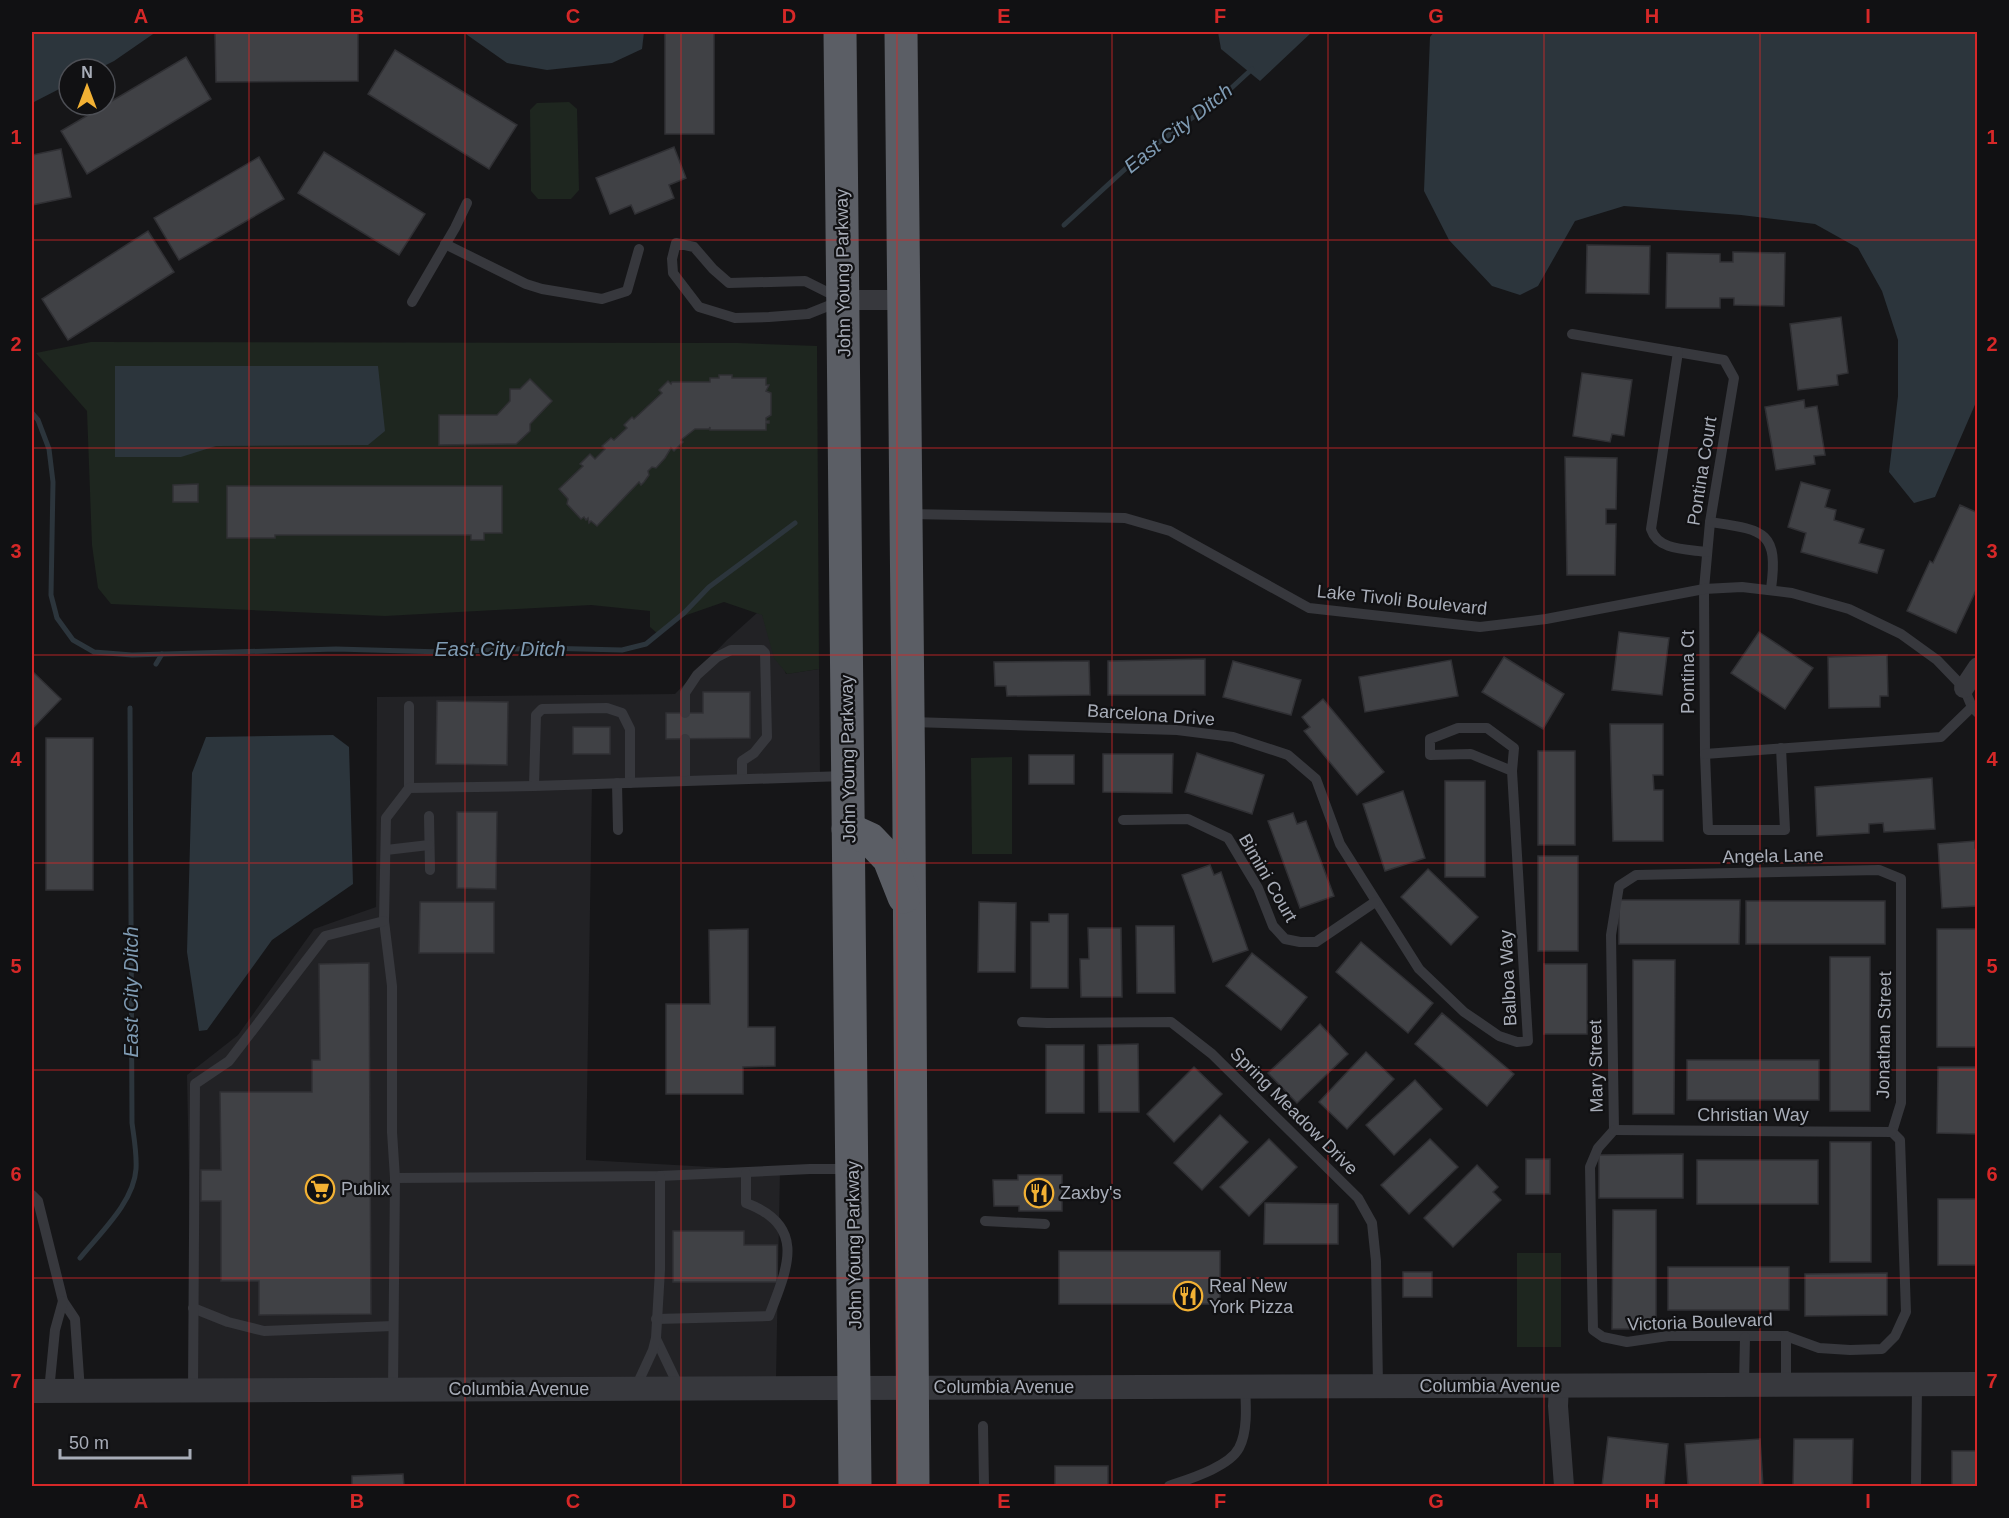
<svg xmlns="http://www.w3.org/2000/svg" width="2009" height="1518" font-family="Helvetica,sans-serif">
<rect width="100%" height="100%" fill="#161618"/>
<path fill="#222225" d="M757 613 762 614 786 674 819 669 820 777 592 784 586 1160 780 1171 776 1379 193 1380 187 1075 238 1035 314 929 376 907 377 697 675 694 727 640Z"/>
<g fill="#1e261f">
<path d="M569 102 577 109 579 190 571 199H538L531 191 530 110 537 103Z"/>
<path d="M91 342 738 343 817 346 819 669 787 674 774 658 762 615 724 602 681 617 658 634 650 627V611L591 605 385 616 111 604 98 588 92 545 87 411 36 353Z"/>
<path d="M1012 757V854H972L971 758Z"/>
<rect x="1517" y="1253" width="44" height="94"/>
</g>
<g fill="#2c353c">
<path d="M32 32H156L114 61 98 69H69V84L32 103Z"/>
<path d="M463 32H644L642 49 612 63 547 70 507 63Z"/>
<path d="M1218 32H1312L1260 81 1221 49Z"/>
<path d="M1434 32H1977V400L1935 497 1914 503 1889 472 1898 396V340L1882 291 1858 248 1815 224 1741 215 1624 206 1575 221 1538 286 1520 295 1492 286 1449 240 1424 191 1430 37Z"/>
<path d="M115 366H378L385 431 368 445 216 446 181 457H115Z"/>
<path d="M333 735 349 747 353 884 272 940 207 1030 199 1031 187 952 192 773 206 737Z"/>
</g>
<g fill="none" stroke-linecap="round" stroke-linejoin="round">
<g stroke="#2c353c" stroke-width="5">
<path d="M1064 225 1135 160 1227 92 1252 69"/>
<path d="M32 413 38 420 49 449 53 482 51 595 57 618 73 640 94 652 132 655 336 649 443 652 541 648 622 650 646 644 684 613 709 587 795 523"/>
<path d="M156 664 162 654"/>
<path d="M80 1258C100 1233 134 1202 136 1169 137 1154 134 1138 132 1123L130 708"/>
</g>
</g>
<g fill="#404145" stroke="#303034" stroke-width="1.5">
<path d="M215 32H358V81L216 82Z"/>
<rect x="665" y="32" width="49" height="102"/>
<path d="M395 50 517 125 489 169 368 94Z"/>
<path d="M186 57 211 99 87 174 61 131Z"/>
<path d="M674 147 686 178 669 185 674 198 635 214 631 205 610 214 596 178Z"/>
<path d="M61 149 71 197 32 205V155Z"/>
<path d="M324 152 425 214 399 255 298 193Z"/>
<path d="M259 157 284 199 179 260 154 218Z"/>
<path d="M148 231 174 272 68 340 42 299Z"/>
<path d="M1587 245 1650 246 1649 294 1586 293Z"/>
<path d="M1733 252 1785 253 1784 306 1734 305V298H1720V308H1666L1667 253 1720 254V262H1733Z"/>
<path d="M1841 317 1848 373 1837 375 1838 385 1798 390 1790 324Z"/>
<path d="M1582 373 1632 380 1624 436 1612 434 1610 442 1573 436Z"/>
<path d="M719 375H732V378H766V385H769L766 391 771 393V415L766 418V421H769V423H766V430H710V427L709 429H695L681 440 683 442 674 451 671 448 665 458 656 468 652 467 648 471 649 475 644 482 641 485 639 482 597 526 591 521 589 523 588 518 586 520 584 517 581 519 567 504 568 499 559 489 583 466 580 464 590 454 595 459 605 449 602 446 611 438 614 440 627 428 624 425 632 417 634 419 662 393 659 390 668 381 671 384 672 382H710V378H719Z"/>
<path d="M530 379 552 401 530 424V431L516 444 439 445V415H497L510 401V389H520Z"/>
<path d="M1804 400 1805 408 1817 406 1825 455 1814 456 1815 464 1776 470 1765 407Z"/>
<path d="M1565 457 1617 458 1616 509H1606V524H1616L1615 575H1567Z"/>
<path d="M1801 482 1830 490 1825 507 1836 510 1834 520 1864 529 1859 543 1884 550 1877 573 1801 552 1806 533 1788 527Z"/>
<path d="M198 484V502H173V485Z"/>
<path d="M227 486H502V533H484V540H471V535H275V538H227Z"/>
<path d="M1960 505 1978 513V586L1956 633 1907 611 1930 561 1933 563Z"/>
<path d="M1619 632 1669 638 1662 695 1612 690Z"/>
<path d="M1759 632 1813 668 1785 709 1731 673Z"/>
<path d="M1887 655 1888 696H1880V707L1829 708 1828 657Z"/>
<path d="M1504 657 1564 694 1543 729 1482 692Z"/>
<path d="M1205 659V695H1108V661Z"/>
<path d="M1451 660 1458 696 1365 712 1359 677Z"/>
<path d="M1089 661 1090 695 1007 696 1006 686H995L994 662Z"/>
<path d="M1233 661 1301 680 1291 715 1223 697Z"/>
<path d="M32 671 61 699 32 729Z"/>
<path d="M703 692H750V738L666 739V713H703Z"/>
<path d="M1323 699 1384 772 1357 795 1304 731 1310 727 1302 717Z"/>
<path d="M437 701 508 702 507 765 436 764Z"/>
<path d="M1610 724H1663V775H1653L1654 790H1663V841H1613Z"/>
<rect x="573" y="727" width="37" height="27"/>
<rect x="46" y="738" width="47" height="152"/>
<rect x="1538" y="751" width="37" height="94"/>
<path d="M1197 753 1264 775 1252 814 1185 792Z"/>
<path d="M1103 754H1173L1172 793 1103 792Z"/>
<rect x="1029" y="755" width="45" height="29"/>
<path d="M1932 778 1935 829 1884 832 1883 823 1869 824V833L1817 836 1815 787Z"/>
<rect x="1445" y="781" width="40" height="96"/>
<path d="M1403 791 1425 858 1385 871 1363 804Z"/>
<path d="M457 812H497L496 889 457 888Z"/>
<path d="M1293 813 1297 824 1306 821 1334 896 1300 908 1268 821Z"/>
<path d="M1975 841V848H1978V906L1942 908 1938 844Z"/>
<rect x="1538" y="856" width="40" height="95"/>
<path d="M1210 865 1214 875 1221 872 1248 950 1213 962 1182 875Z"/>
<path d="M1428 869 1478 917 1451 945 1401 897Z"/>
<path d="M1619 900H1740L1739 944H1619Z"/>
<rect x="1746" y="901" width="139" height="43"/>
<path d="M420 902H494V953H419Z"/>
<path d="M979 902 1016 903 1015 972H978Z"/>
<path d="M1049 914H1068V988H1031V922H1049Z"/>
<path d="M1136 926H1174L1175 993H1137Z"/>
<path d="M1088 928H1121L1122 997H1081L1080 959H1089Z"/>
<path d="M748 929V1027H775V1066L743 1067V1094H666V1004H710L709 930Z"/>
<rect x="1937" y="929" width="41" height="118"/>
<path d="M1361 942 1433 1003 1408 1033 1336 972Z"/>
<path d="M1252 953 1307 997 1281 1030 1226 986Z"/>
<rect x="1830" y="957" width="40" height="154"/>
<path d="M1633 960H1675L1674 1114H1633Z"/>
<path d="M369 963 371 1314 259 1315V1281H221V1201H201V1170H221L220 1092H312V1060H320L319 964Z"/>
<rect x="1544" y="964" width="43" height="70"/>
<path d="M1442 1013 1514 1074 1487 1106 1415 1044Z"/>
<path d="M1320 1024 1348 1054 1297 1103 1268 1073Z"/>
<path d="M1138 1044 1139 1112H1099L1098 1045Z"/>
<rect x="1046" y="1045" width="38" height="68"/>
<path d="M1366 1052 1394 1079 1347 1129 1319 1102Z"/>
<rect x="1687" y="1060" width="132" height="40"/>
<path d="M1194 1067 1222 1094 1174 1142 1147 1114Z"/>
<path d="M1938 1067H1978V1134L1937 1133Z"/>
<path d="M1415 1080 1442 1109 1394 1155 1366 1125Z"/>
<path d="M1220 1115 1248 1142 1202 1190 1174 1163Z"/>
<path d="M1269 1139 1297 1167 1249 1216 1220 1187Z"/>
<path d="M1430 1139 1458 1167 1409 1214 1381 1185Z"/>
<rect x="1830" y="1142" width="41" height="120"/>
<path d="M1683 1154V1198H1599V1155Z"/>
<rect x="1526" y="1159" width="24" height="35"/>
<rect x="1697" y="1160" width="121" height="44"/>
<path d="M1477 1165 1498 1187 1493 1192 1501 1200 1453 1247 1424 1218Z"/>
<path d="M1018 1175H1062V1211H1019V1206H994L993 1180H1018Z"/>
<rect x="1938" y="1199" width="40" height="66"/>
<path d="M1265 1203 1338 1204V1244H1264Z"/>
<path d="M1613 1210H1656V1329H1612Z"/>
<path d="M673 1231H744V1245H777V1282H673Z"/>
<rect x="1059" y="1251" width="161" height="53"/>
<rect x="1668" y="1267" width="121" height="43"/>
<rect x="1403" y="1272" width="29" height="25"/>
<path d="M1887 1273V1315L1805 1316V1274Z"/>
<path d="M1608 1437 1668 1444 1664 1486H1602Z"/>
<path d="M1760 1439 1763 1486H1688L1685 1444Z"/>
<path d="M1794 1439H1853L1852 1486H1793Z"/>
<rect x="1952" y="1451" width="26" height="35"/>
<rect x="1055" y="1466" width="53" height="20"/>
<path d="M403 1474 404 1486H352V1476Z"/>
</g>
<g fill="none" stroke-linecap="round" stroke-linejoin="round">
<g stroke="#37383d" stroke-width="10">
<path d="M676 243 694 247 713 269 729 283 805 281 843 300 808 314 769 317 735 318 699 307 673 273 672 259Z"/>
<path d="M445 244 526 284 542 289 602 299 627 291 639 249"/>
<path d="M412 302 455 228 467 203"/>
<path d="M1572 334 1724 360 1734 378 1710 522 1704 589 1705 754 1708 830H1785L1781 748"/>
<path d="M1678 352 1651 529C1658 551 1687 549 1707 552"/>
<path d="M908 514 1125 518 1170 531 1309 608 1480 627 1546 619 1704 589 1742 587 1792 593 1849 609 1901 634 1937 660 1964 688 1972 707 1978 713"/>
<path d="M1710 522C1763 530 1779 530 1771 589"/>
<path d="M409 706V788"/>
<path d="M685 713V693L697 675 717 657 731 650H762L765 653 767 737 754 753 742 761V779"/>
<path d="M912 722 1177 730 1233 737 1288 755 1316 779 1340 844 1419 969 1464 1012 1499 1036 1517 1042 1528 1041 1512 771 1514 748 1487 728H1458L1430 739V755L1471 754 1512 771"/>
<path d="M685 739V781"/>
<path d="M1705 754 1941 737 1972 707"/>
<path d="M617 783 618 830"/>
<path d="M534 786 536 715 542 709 607 708 622 713 630 729V783"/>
<path d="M429 816 430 870"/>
<path d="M1123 820 1188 819 1228 838 1258 888 1273 926 1285 939 1300 942H1316L1375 902"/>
<path d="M386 850 429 845"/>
<path d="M1879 870 1901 879V1103L1892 1132 1900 1140 1906 1312 1895 1336 1882 1349 1850 1350 1819 1348 1786 1336H1668L1627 1342 1603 1337 1593 1330 1590 1167 1598 1148 1614 1130 1611 935 1619 886 1636 875Z"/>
<path d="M1022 1022 1047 1023 1171 1022 1212 1054 1358 1198 1372 1223 1376 1261 1378 1386"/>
<path d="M1614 1130 1892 1132"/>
<path d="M395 1178 660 1176 810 1169H847"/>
<path d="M32 1195 38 1201 63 1301 75 1319 80 1391"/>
<path d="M985 1221 1045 1224"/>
<path d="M193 1308 228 1322 264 1331 393 1326"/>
<path d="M656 1319 769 1316C787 1269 808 1226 746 1203V1173"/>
<path d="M656 1339 680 1389"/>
<path d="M1744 1385 1745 1337"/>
<path d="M1786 1385V1336"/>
<path d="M393 1389 395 1178 392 1132V986L384 921 386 818 409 788 534 786 845 776"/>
<path d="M635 1389 653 1350 656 1338 660 1270V1176"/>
<path d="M193 1390 195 1084 229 1061 325 936 384 921"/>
<path d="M49 1391 55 1330 63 1301"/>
<path d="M983 1426 984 1486"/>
<path d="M1169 1486C1189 1479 1229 1467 1239 1448 1248 1431 1246 1405 1245 1387"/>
<path d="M1916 1486 1917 1384"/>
</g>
<g stroke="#37383d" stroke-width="20">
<path d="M843 300H904"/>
<path d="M1964 688 1978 667"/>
<path d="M1559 1385 1558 1406 1564 1486"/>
</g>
<path stroke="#37383d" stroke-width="24" d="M32 1391 1978 1384"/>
<g stroke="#5b5e65" stroke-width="33">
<path d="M840 32 855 1486"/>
<path d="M901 32C906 517 912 1001 913 1486"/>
<path d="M848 829 870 839 889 859 904 897"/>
</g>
</g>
<path fill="none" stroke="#d62828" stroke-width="1.5" stroke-opacity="0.55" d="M249 32V1486M465 32V1486M681 32V1486M897 32V1486M1112 32V1486M1328 32V1486M1544 32V1486M1760 32V1486M32 240H1978M32 448H1978M32 655H1978M32 863H1978M32 1070H1978M32 1278H1978"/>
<defs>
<g id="supermarket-ring" transform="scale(1.5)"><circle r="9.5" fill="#111113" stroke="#f2b134" stroke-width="1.5"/><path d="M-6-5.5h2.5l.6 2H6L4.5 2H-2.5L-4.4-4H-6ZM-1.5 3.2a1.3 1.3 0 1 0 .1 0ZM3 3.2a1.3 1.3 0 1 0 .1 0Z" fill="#f2b134"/></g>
<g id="restaurant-ring" transform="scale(1.5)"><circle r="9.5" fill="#111113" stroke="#f2b134" stroke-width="1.5"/><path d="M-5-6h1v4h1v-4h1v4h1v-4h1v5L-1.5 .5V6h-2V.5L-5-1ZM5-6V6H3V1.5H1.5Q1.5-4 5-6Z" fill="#f2b134"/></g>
</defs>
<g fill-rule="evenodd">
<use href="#supermarket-ring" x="320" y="1189"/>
<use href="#restaurant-ring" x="1039" y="1193"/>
<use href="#restaurant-ring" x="1188" y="1296"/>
</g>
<g text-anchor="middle" stroke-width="4.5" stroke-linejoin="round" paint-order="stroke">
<g font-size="18" fill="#a8adb8" stroke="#111113">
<text transform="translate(843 273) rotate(-91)" y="6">John Young Parkway</text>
<text transform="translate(1702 471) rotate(-81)" y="6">Pontina Court</text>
<text transform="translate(1402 600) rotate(6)" y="6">Lake Tivoli Boulevard</text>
<text transform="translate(1688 672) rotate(-90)" y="6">Pontina Ct</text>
<text transform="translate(1151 715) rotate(4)" y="6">Barcelona Drive</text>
<text transform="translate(848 759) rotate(-91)" y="6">John Young Parkway</text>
<text transform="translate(1773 856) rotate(-1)" y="6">Angela Lane</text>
<text transform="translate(1268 878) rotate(60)" y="6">Bimini Court</text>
<text transform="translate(1508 978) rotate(-93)" y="6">Balboa Way</text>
<text transform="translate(1884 1035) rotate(-89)" y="6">Jonathan Street</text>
<text transform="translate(1596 1066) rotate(-91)" y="6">Mary Street</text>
<text transform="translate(1294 1111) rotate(45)" y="6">Spring Meadow Drive</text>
<text x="1753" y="1121">Christian Way</text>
<text transform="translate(854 1245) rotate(-91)" y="6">John Young Parkway</text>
<text transform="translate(1700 1322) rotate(-2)" y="6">Victoria Boulevard</text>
<text x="1490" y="1392">Columbia Avenue</text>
<text x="1004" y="1393">Columbia Avenue</text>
<text x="519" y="1395">Columbia Avenue</text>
</g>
<g font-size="18" fill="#a8adb8" stroke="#111113" text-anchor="start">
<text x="341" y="1195">Publix</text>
<text x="1060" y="1199">Zaxby's</text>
<text x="1209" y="1292">Real New<tspan x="1209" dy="21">York Pizza</tspan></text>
</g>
<g font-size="20" font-style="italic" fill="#7f9bb3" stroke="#111113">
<text transform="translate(1178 128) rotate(-38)" y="7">East City Ditch</text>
<text x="500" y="656">East City Ditch</text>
<text transform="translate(131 992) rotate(-90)" y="7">East City Ditch</text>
</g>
</g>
<rect width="2009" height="1518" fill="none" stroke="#111113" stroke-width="66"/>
<g transform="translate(87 87)"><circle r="28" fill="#111113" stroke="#4d4f55" stroke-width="1.5"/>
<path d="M0-4.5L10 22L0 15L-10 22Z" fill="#f2b134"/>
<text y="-9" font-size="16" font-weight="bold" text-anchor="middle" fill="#a8adb8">N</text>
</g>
<path d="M60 1449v9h130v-9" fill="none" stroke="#a8adb8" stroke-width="3"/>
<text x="69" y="1449" font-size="18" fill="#a8adb8" stroke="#111113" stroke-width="4.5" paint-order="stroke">50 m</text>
<rect x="33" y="33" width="1943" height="1452" fill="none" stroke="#d62828" stroke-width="2"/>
<g font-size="20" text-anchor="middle" font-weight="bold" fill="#d62828">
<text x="141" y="23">A</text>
<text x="357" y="23">B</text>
<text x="573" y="23">C</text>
<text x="789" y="23">D</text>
<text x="1004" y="23">E</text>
<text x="1220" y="23">F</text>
<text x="1436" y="23">G</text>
<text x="1652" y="23">H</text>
<text x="1868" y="23">I</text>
<text x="16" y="144">1</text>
<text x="1992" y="144">1</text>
<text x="16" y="351">2</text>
<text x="1992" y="351">2</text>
<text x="16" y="558">3</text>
<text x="1992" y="558">3</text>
<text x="16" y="766">4</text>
<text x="1992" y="766">4</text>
<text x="16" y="973">5</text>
<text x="1992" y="973">5</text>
<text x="16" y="1181">6</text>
<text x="1992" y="1181">6</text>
<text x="16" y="1388">7</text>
<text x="1992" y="1388">7</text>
<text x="141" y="1508">A</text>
<text x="357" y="1508">B</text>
<text x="573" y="1508">C</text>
<text x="789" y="1508">D</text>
<text x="1004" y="1508">E</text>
<text x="1220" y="1508">F</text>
<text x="1436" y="1508">G</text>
<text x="1652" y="1508">H</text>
<text x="1868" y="1508">I</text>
</g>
</svg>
